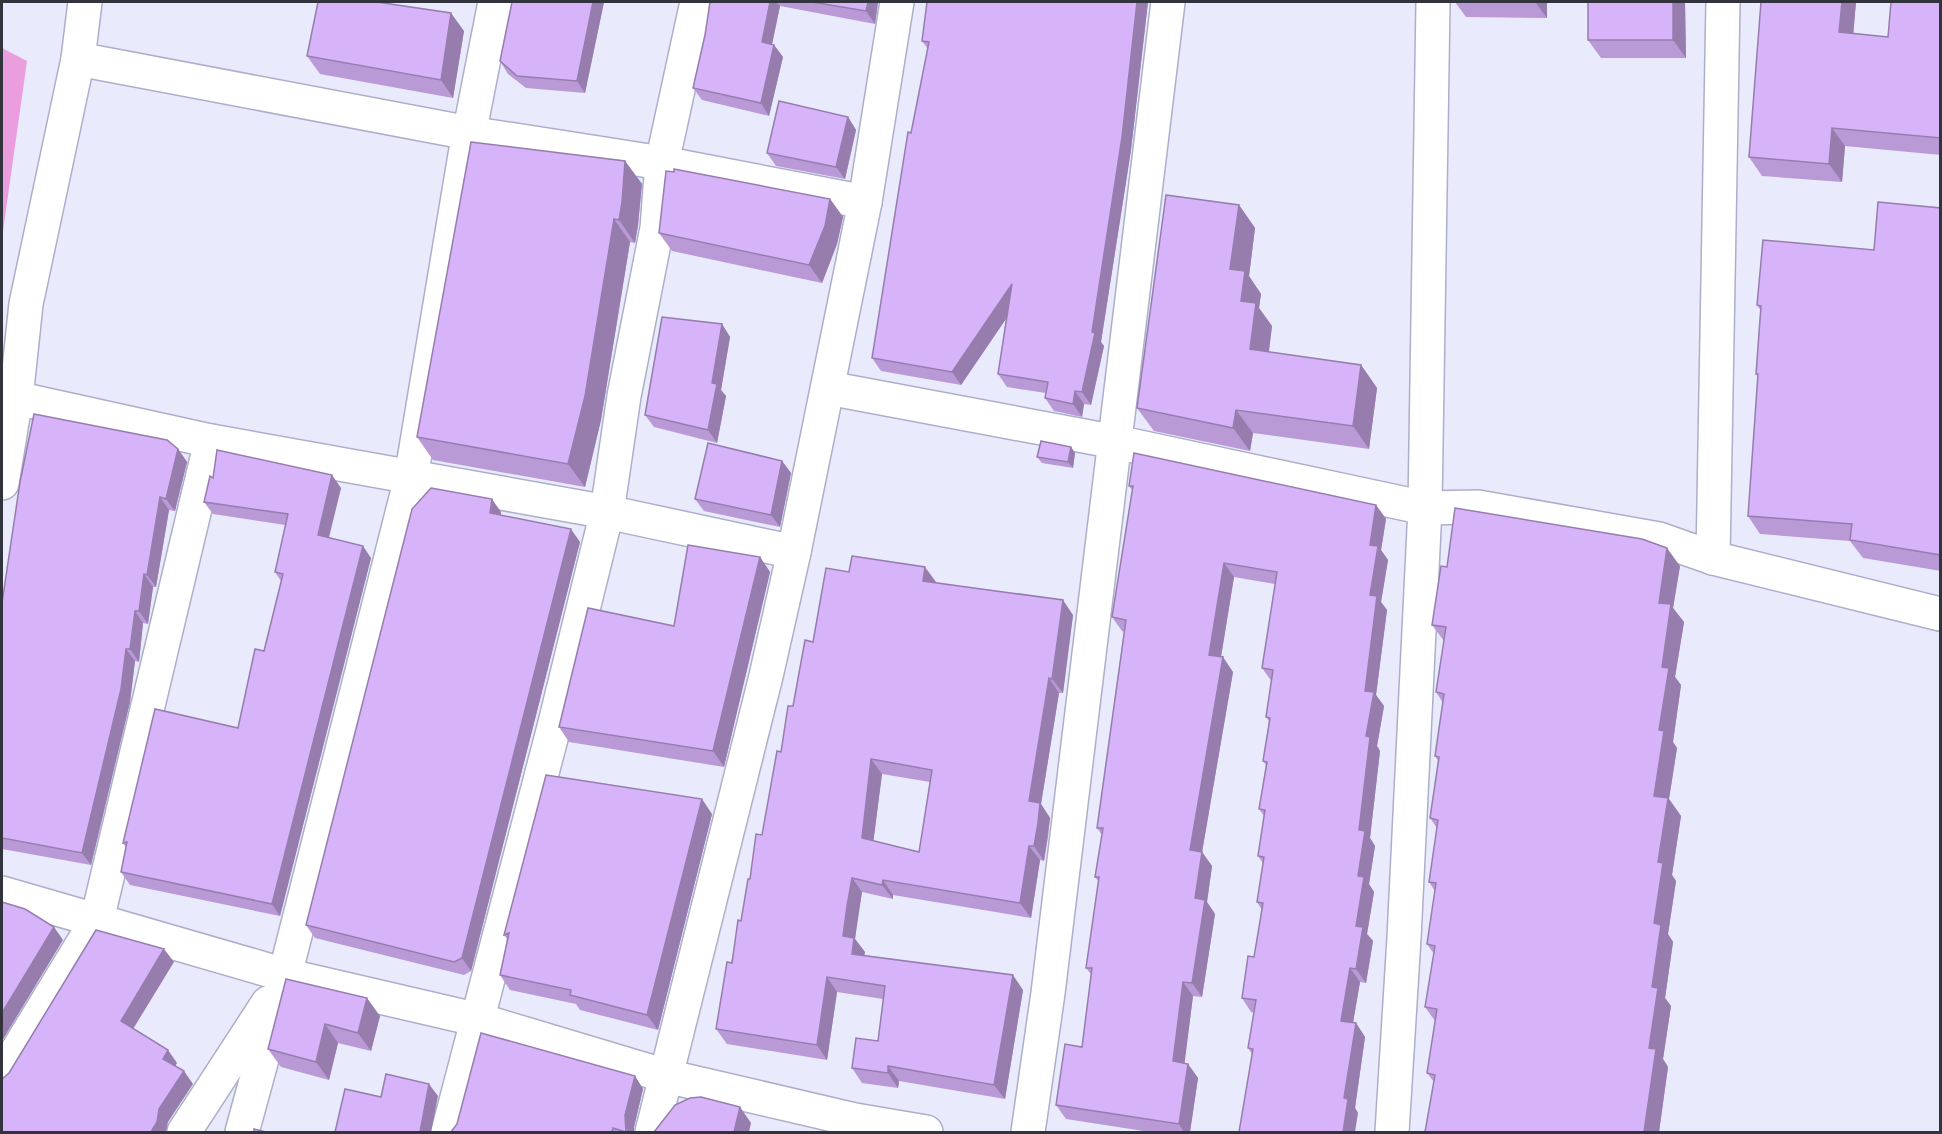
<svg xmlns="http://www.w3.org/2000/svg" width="1942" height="1134" font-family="'Asap Condensed',sans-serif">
<rect width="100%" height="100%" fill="#e9ebfc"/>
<path fill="#eb9edd" d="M2 48 27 61 2 238Z"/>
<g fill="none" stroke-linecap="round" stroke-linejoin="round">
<g stroke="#acafc9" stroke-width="36">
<g id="minor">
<path d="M1433 2 1425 508 1478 507 1659 539 1713 558 1940 614"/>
<path d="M78 59 469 133 662 163 865 202"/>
<path d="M828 388 1116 442 1425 508 1404 938 1392 1132"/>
<path d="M16 398 211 441 607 512 794 552"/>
<path d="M2 483 16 398 26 304 78 59 85 2"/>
<path d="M1713 558 1723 2"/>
<path d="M2 893 285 975 479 1020 666 1076 855 1120 926 1132"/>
<path d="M2 1076 97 920 211 441"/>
<path d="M184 1132 268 1003"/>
<path d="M242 1132 285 975 411 478 465 155 495 2"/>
<path d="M448 1132 554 727 607 512 624 396 657 228 662 163 697 2"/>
<path d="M652 1132 766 676 794 552 865 202 897 2"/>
<path d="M1028 1132 1048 993 1168 2"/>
</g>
</g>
<use href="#minor" stroke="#fff" stroke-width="33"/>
</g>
<g fill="#b99ad6" fill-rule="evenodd">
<path d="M512 2H604L585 93 526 88 508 74 500 61Z"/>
<path d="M710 2H878L875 24 780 6 772 44 774 45 783 57 769 116 702 100 693 88 705 35Z"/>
<path d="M927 2H1148L1131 150 1101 342 1104 346 1091 405 1084 404 1082 417 1054 411 1045 398 1046 393 1007 387 998 374 1006 318 961 385 881 371 872 358 911 133 928 49 922 41Z"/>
<path d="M1455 2H1547V18L1466 17Z"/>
<path d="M1588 2H1685L1686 58H1601L1588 40Z"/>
<path d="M1761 2H1856L1853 33 1888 37 1941 2V155L1845 146 1842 182 1762 176 1749 157Z"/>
<path d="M464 31 453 98 320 74 307 56Z"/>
<path d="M848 117 856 130 845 179 776 166 767 153Z"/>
<path d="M625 161 642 184 638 225 635 243 630 242 601 420 585 487 433 460 417 437Z"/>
<path d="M830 199 843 217 837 244 822 283 672 251 659 233Z"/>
<path d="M1239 205 1255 228 1249 276 1261 294 1259 308 1272 326 1269 352 1361 365 1377 388 1369 449 1253 433 1250 451 1154 431 1137 408Z"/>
<path d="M1941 208V571L1863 558 1850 541 1760 534 1748 516 1758 377 1756 374 1761 311 1757 305 1874 250Z"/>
<path d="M722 324 730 337 721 390 726 396 717 443 654 427 645 415Z"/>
<path d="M1071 447 1075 453 1073 468 1042 463 1037 457Z"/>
<path d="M178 449 187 462 175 511 169 510 156 587H153L148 624 143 623 139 662 135 661 130 702 91 865 2 849V603Z"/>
<path d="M782 461 791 473 780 527 704 511 695 499Z"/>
<path d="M213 478 341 488 329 538 371 558 280 916 130 885 121 872 126 848 123 843 238 728 264 651 281 581 275 572 285 525 213 514 204 502Z"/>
<path d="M1129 486 1376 505 1386 519 1381 550 1388 560 1381 602 1387 610 1376 695 1384 706 1377 746 1380 751 1370 838 1375 846 1369 884 1374 892 1367 934 1373 941 1366 983 1360 982 1353 1022 1356 1023 1365 1037 1355 1108 1358 1113 1252 1054 1248 1048 1254 1013 1251 1012 1242 998 1254 957 1262 910 1257 902 1263 863 1258 856 1264 816 1259 809 1266 765 1263 761 1269 721 1266 717 1272 682 1262 668 1275 584 1234 577 1221 657 1233 672 1202 852 1212 866 1207 902 1215 914 1202 997 1193 996 1184 1063 1188 1064 1198 1078 1190 1132H1150L1066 1119 1056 1105 1082 1047 1091 974 1086 968 1099 882 1095 877 1102 835 1097 828 1124 632 1122 631 1112 617 1133 491Z"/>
<path d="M501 512V515L580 542 471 971 464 975 315 938 306 925Z"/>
<path d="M760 557 770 572 724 767 569 742 559 727 674 626Z"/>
<path d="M1680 566 1673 608 1684 622 1675 677 1681 685 1673 742 1677 748 1669 799 1681 816 1672 875 1676 881 1668 934 1673 942 1665 998 1671 1006 1663 1059 1668 1067 1659 1132H1425L1434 1082 1427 1073 1435 1021 1425 1007 1434 954 1427 944 1435 891 1429 882 1437 828 1430 818 1439 762 1435 756 1443 703 1436 692 1444 641 1432 625 1447 567Z"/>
<path d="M849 572 936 582 935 583 1073 615 1063 693H1059L1041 804 1050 818 1048 838 1044 861 1040 860 1031 918 893 895V899L862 892 857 921 855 939 865 952 864 955 1023 990 1005 1099 899 1081 898 1088 862 1083 852 1068 878 1041 883 999 837 992 827 1060 727 1044 716 1029 750 879 762 835 781 752 793 706 813 642ZM882 774 930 782 919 852 873 841Z"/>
<path d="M712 814 658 1030 580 1010 576 1004 510 990 500 975 507 939 504 935Z"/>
<path d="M286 979 380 1016 371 1051 338 1043 329 1080 281 1067 268 1049Z"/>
<path d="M635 1076 643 1089 634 1127V1132H451Z"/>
</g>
<g fill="#967dae">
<path d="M593 2H604L585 93 577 81Z"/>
<path d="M770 2H776L780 6 770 54 762 42Z"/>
<path d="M868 2H878L875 24 866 11Z"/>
<path d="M1137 2H1148L1131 150 1101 342 1104 346 1091 405 1082 392 1092 332Z"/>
<path d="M1535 2H1547V18Z"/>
<path d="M1673 2H1685L1686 58 1673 40Z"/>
<path d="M1842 2H1856L1852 50 1839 32Z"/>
<path d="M451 13 464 31 453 98 441 80Z"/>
<path d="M774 45 783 57 769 116 761 103Z"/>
<path d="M848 117 856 130 845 179 836 167Z"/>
<path d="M1832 128 1845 146 1842 182 1829 164Z"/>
<path d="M625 161 642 184 638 225 635 243 619 220Z"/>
<path d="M830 199 843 217 837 244 822 283 809 265Z"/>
<path d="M1239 205 1255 228 1249 276 1261 294 1259 308 1272 326 1266 373 1250 349 1241 301 1230 269Z"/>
<path d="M614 219 630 242 601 420 585 487 568 464Z"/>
<path d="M1012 284 1021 297 961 385 952 372Z"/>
<path d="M722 324 730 337 721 390 726 396 717 443 708 430 712 383Z"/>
<path d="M1361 365 1377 388 1369 449 1353 426Z"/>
<path d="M1075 391 1084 404 1082 417 1073 404Z"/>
<path d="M1236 410 1253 433 1250 451 1233 428Z"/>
<path d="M1071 447 1075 453 1073 468 1068 462Z"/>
<path d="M178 449 187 462 175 511 166 499Z"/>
<path d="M782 461 791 473 780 527 771 515Z"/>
<path d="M332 475 341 488 326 548 318 535Z"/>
<path d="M160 497 169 510 156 587 147 575Z"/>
<path d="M492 499 501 512 499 526 490 513Z"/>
<path d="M1376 505 1386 519 1381 550 1388 560 1381 602 1387 610 1376 695 1384 706 1377 746 1380 751 1370 838 1375 846 1369 884 1374 892 1367 934 1373 941 1366 983 1356 969V926L1359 830 1366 736 1365 691 1370 595V545Z"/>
<path d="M571 529 580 542 471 971 462 958Z"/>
<path d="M363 546 371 558 280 916 272 904Z"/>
<path d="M1667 548 1680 566 1673 608 1684 622 1675 677 1681 685 1673 742 1677 748 1669 799 1681 816 1672 875 1676 881 1668 934 1673 942 1665 998 1671 1006 1663 1059 1668 1067 1659 1132H1644L1649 1048 1654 923 1658 862 1654 796 1659 730V603Z"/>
<path d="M760 557 770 572 724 767 713 751Z"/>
<path d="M1224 563 1234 577 1219 669 1209 655Z"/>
<path d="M925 567 936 582 934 596 923 581Z"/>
<path d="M144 574 153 587 148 624 139 611Z"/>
<path d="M1063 600 1073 615 1063 693 1052 679Z"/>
<path d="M135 611 143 623 139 662 130 649Z"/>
<path d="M126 649 135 661 130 702 91 865 82 853Z"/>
<path d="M1223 657 1233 672 1200 864 1190 850Z"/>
<path d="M1049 678 1059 693 1041 804 1050 818 1044 861 1034 846 1029 801Z"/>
<path d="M871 759 882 774 872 853 862 838Z"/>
<path d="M702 799 712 814 658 1030 647 1015Z"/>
<path d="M1029 846 1040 860 1031 918 1020 903Z"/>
<path d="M1202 852 1212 866 1207 902 1215 914 1202 997 1192 983 1195 898Z"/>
<path d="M852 878 862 892 855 939 865 952 862 968 852 954 843 936Z"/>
<path d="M883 880 893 895V899L882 885Z"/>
<path d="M54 927 63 940 2 1041V1013Z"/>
<path d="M164 949 174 962 130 1034 121 1021Z"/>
<path d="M1350 968 1360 982 1351 1035 1341 1021Z"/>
<path d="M1013 975 1023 990 1005 1099 994 1085Z"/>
<path d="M827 977 837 992 827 1060 817 1045Z"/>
<path d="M1183 982 1193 996 1183 1076 1173 1061Z"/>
<path d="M367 998 380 1016 371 1051 358 1033Z"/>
<path d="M1356 1023 1365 1037 1355 1108 1358 1113 1355 1132H1343L1344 1098Z"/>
<path d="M325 1024 338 1043 329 1080 316 1062Z"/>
<path d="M168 1050 177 1063 172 1072 163 1059Z"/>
<path d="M1188 1064 1198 1078 1190 1132H1184L1179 1124Z"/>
<path d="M888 1066 899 1081 898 1088 888 1073Z"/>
<path d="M184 1071 193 1084 168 1122 166 1132H151L159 1109Z"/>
<path d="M635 1076 643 1089 634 1127V1132H627L625 1115Z"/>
<path d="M429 1084 438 1096 431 1132H420Z"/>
<path d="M740 1107 751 1123 749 1132H734Z"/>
</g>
<g fill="#d7b3f9" stroke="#967dae" stroke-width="1.5" fill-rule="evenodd">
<path d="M318 2H377L451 13 441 80 307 56Z"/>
<path d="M512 2H593L577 81 517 76 500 61Z"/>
<path d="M710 2H770L762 42 774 45 761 103 693 88 705 35Z"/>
<path d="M812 2H868L866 11Z"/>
<path d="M927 2H1137L1122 137 1092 332 1095 333 1082 392 1075 391 1073 404 1045 398 1048 382 998 374 1012 284 952 372 872 358 908 132 911 133 929 42 922 41Z"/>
<rect x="1588" y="2" width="85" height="38"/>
<path d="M1761 2H1842L1839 32 1888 37 1891 2H1941V138L1832 128 1829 164 1749 157Z"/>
<path d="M779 101 848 117 836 167 767 153Z"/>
<path d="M471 142 625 161 622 202 619 220 614 219 585 396 568 464 417 437Z"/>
<path d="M674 169 830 199 825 226 809 265 659 233 666 171 674 172Z"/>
<path d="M1166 195 1239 205 1230 269 1245 271 1241 301 1256 303 1250 349 1361 365 1353 426 1236 410 1233 428 1137 408Z"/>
<path d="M1878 202 1941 208V555L1850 540 1852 524 1748 516 1758 374H1756L1761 306 1757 305 1763 240 1874 250Z"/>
<path d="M662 317 722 324 712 383 717 384 708 430 645 415Z"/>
<path d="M34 414 167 440 178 449 166 499 160 497 147 575 144 574 139 611H135L130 649H126L121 689 82 853 2 838V603L20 482Z"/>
<path d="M1041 441 1071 447 1068 462 1037 457Z"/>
<path d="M708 443 782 461 771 515 695 499Z"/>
<path d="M217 450 332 475 318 535 363 546 272 904 121 872 127 842 123 843 155 709 238 728 255 649 264 651 283 574 275 572 288 514 204 502 210 476 213 478Z"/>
<path d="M1134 453 1376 505 1370 545 1378 546 1370 595 1377 596 1365 691 1374 692 1366 736 1370 737 1359 830 1365 831 1358 876 1364 877 1356 926 1363 927 1356 969 1350 968 1341 1021 1356 1023 1344 1098 1348 1099 1343 1132H1239L1253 1049 1248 1048 1256 1000 1242 998 1248 956 1254 957 1263 903 1257 902 1264 857 1258 856 1265 810 1259 809 1267 762 1263 761 1270 718 1266 717 1273 670 1262 668 1277 572 1224 563 1209 655 1223 657 1190 850 1202 852 1195 898 1205 900 1192 983 1183 982 1173 1061 1188 1064 1179 1124 1056 1105 1065 1044 1082 1047 1092 968H1086L1099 877H1095L1103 828H1097L1126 620 1112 617 1133 486H1129Z"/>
<path d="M431 488 492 499 490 513 571 529 462 958 454 962 306 925 412 509Z"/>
<path d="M1455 508 1642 539 1667 548 1659 603 1671 604 1662 667 1669 668 1659 730 1664 731 1654 796 1668 798 1658 862 1663 863 1654 923 1661 925 1652 987 1658 988 1649 1048 1656 1049 1644 1132H1425L1435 1075 1427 1073 1437 1009 1425 1007 1435 946 1427 944 1436 883 1429 882 1438 820 1430 818 1439 757 1435 756 1444 694 1436 692 1446 627 1432 625 1441 566 1447 567Z"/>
<path d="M688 545 760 557 713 751 559 727 588 608 674 626Z"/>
<path d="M852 556 925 567 923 581 1063 600 1052 679 1049 678 1029 801 1040 803 1038 823 1034 846H1029L1020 903 883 880 882 885 852 878 847 906 843 936 854 938 852 954 1013 975 994 1085 888 1066V1073L852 1068 856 1038 878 1041 885 986 827 977 817 1045 716 1029 727 962 732 963 738 920 741 921 748 879H750L756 834 762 835 777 751 781 752 788 706H793L805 640 813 642 826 568 849 572ZM871 759 932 770 919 852 862 838Z"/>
<path d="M546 775 702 799 647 1015 570 995 571 990 500 975 509 933 504 935Z"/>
<path d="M2 902 25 909 54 927 2 1013Z"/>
<path d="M96 930 164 949 121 1021 168 1050 163 1059 184 1071 159 1109 157 1122 151 1132H2V1079L9 1073Z"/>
<path d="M286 979 367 998 358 1033 325 1024 316 1062 268 1049Z"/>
<path d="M481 1033 635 1076 625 1115 626 1132 613 1128 612 1132H451L457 1124Z"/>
<path d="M386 1074 429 1084 420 1132H335L345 1089 381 1097Z"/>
<path d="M701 1097 740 1107 734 1132H654L675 1105 690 1098Z"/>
<path d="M254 1129 266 1132H254Z"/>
</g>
<rect width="1942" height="1134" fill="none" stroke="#31333d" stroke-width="6"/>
</svg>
